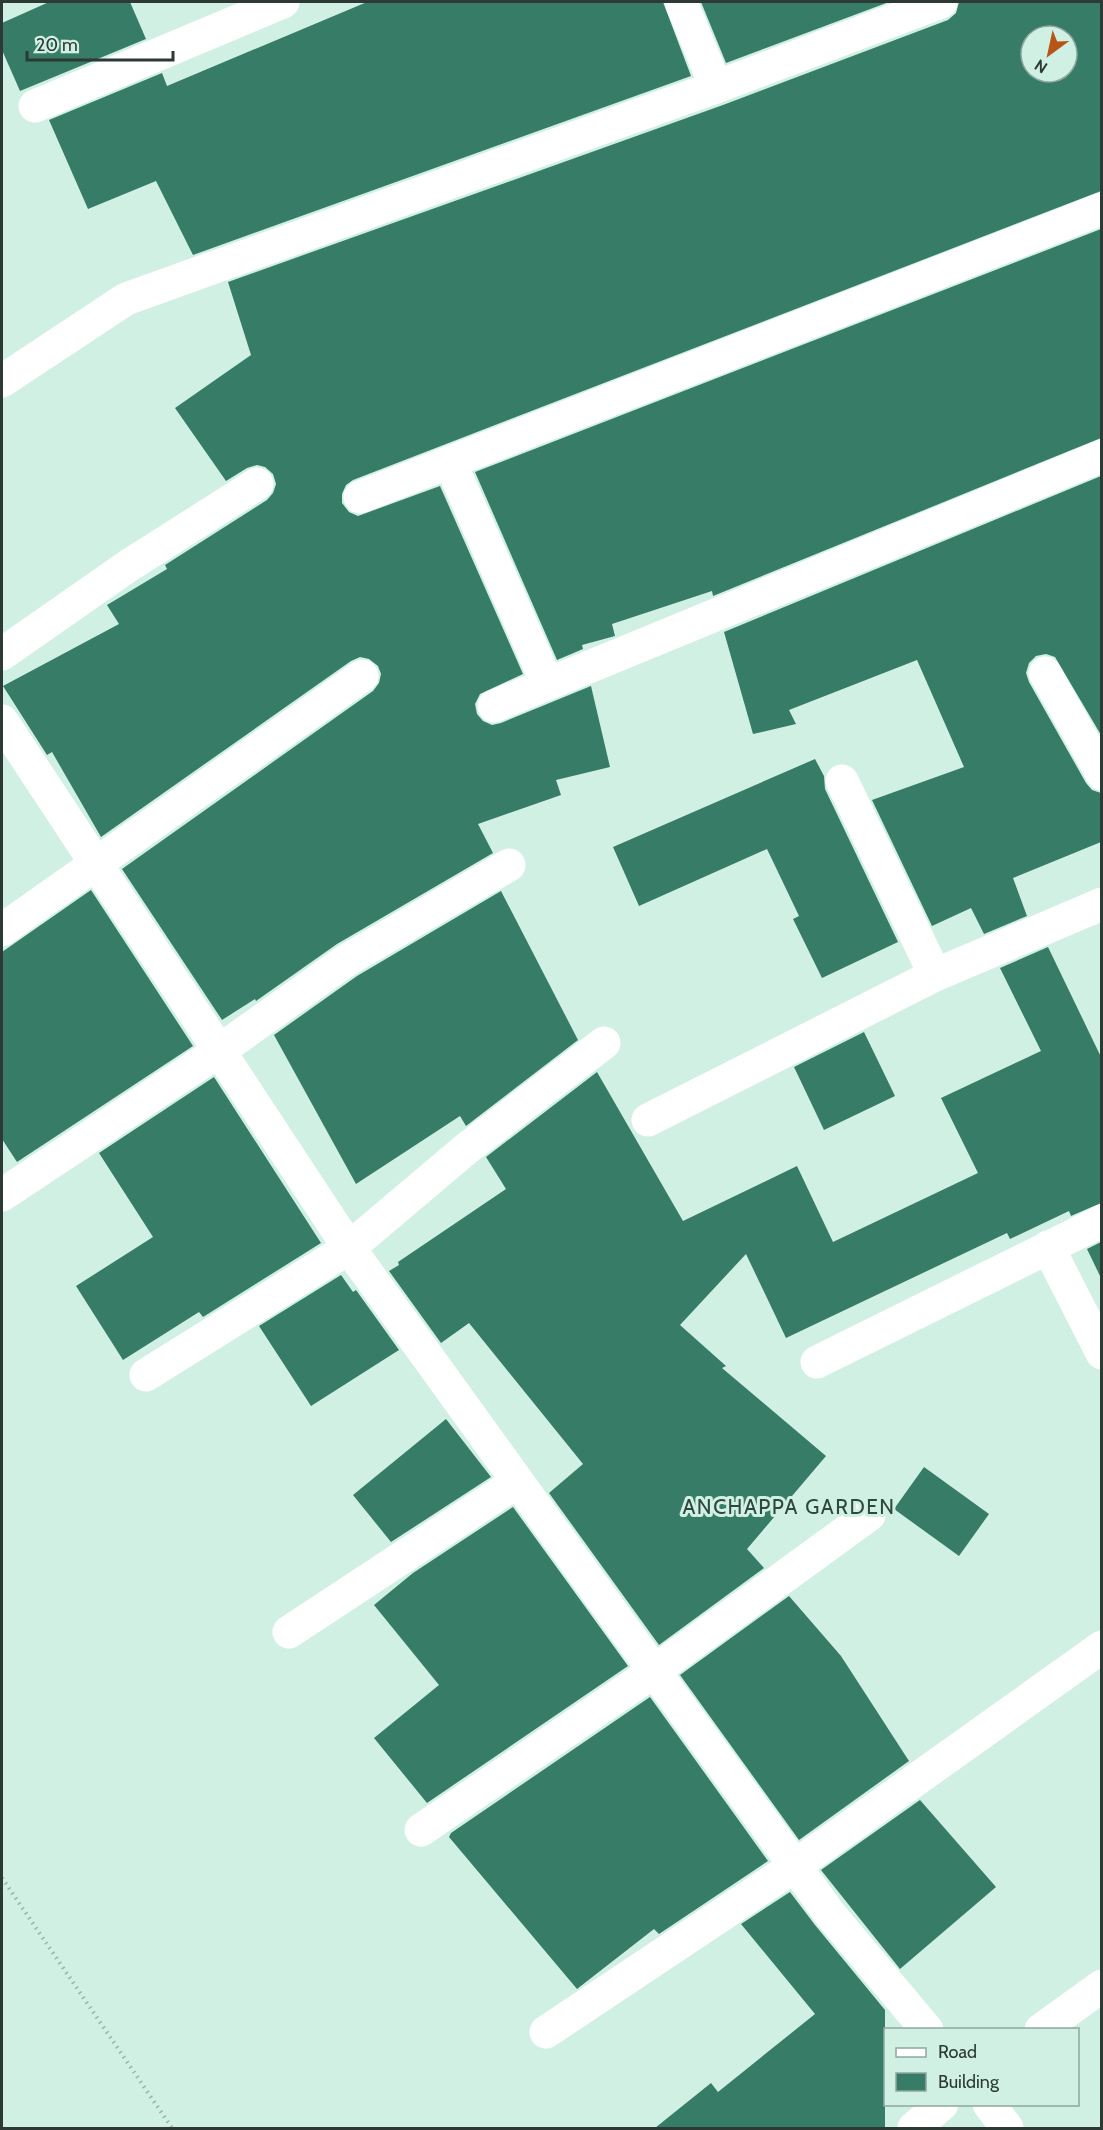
<svg xmlns="http://www.w3.org/2000/svg" width="1103" height="2130" font-family="Cabin,sans-serif">
<rect width="100%" height="100%" fill="#d1f0e4"/>
<g fill="#367c67" fill-rule="evenodd">
<path d="M49 2H130L146 39 20 91 2 50V23Z"/>
<path d="M367 2H663L691 76 193 255 156 181 88 209 49 120 162 73 167 86Z"/>
<path d="M701 2H889L726 63Z"/>
<path d="M959 2H1101V191L353 480 346 485 342 494V503L349 512 358 516 440 486 523 674 480 694 475 704 477 714 483 721 492 725 501 723 591 686 610 767 556 780 561 795 478 824 493 853 337 944 256 1001 255 999 222 1020 122 869 373 691 379 683 381 674 378 666 369 659 360 657 351 661 101 837 52 752 47 755 3 686 119 624 107 605 167 569 165 565 267 500 273 493 276 484 273 474 265 467 257 465 247 468 226 481 175 408 251 355 228 282 723 105 948 20 956 13ZM1031 36H1067V72H1031Z"/>
<path d="M1101 229V438L713 596 712 591 612 624 615 636 582 645 583 649 557 660 475 472Z"/>
<path d="M1101 476V735L1055 657 1046 654 1036 656 1029 663 1026 673 1029 682 1086 783 1092 790 1101 793V842L1013 878 1027 916 984 934 971 908 932 926 872 800 964 767 917 660 789 710 796 724 753 734 724 632Z"/>
<path d="M815 759 824 776 825 789 898 942 822 978 793 919 799 916 767 849 639 906 613 847Z"/>
<path d="M91 890 193 1046 17 1162 2 1139V952Z"/>
<path d="M501 891 578 1040 466 1126 460 1116 356 1184 274 1035 357 976Z"/>
<path d="M1048 947 1101 1057V1203L1071 1216 1069 1211 1010 1239 1007 1233 786 1338 746 1254 680 1325 726 1366 722 1368 826 1456 747 1549 764 1568 659 1645 549 1493 583 1464 469 1323 441 1343 389 1271 399 1265 398 1262 506 1189 486 1157 597 1072 683 1221 797 1166 833 1242 978 1173 941 1098 1041 1051 1000 968Z"/>
<path d="M864 1032 895 1096 824 1130 794 1067Z"/>
<path d="M214 1077 321 1243 203 1317 199 1312 123 1360 76 1286 153 1237 99 1153Z"/>
<path d="M1101 1242V1278L1087 1249Z"/>
<path d="M341 1275 353 1292 356 1290 399 1350 311 1406 259 1326Z"/>
<path d="M446 1419 491 1477 391 1542 353 1495Z"/>
<path d="M924 1467 989 1514 959 1556 894 1509Z"/>
<path d="M513 1507 628 1666 427 1803 374 1738 439 1685 374 1605 413 1573Z"/>
<path d="M789 1596 841 1656 909 1761 799 1840 680 1675Z"/>
<path d="M650 1697 768 1861 659 1934 654 1929 577 1989 449 1837 451 1833Z"/>
<path d="M920 1800 996 1887 900 1969 821 1870Z"/>
<path d="M790 1892 815 1925 885 2010V2128H655L711 2083 718 2092 815 2014 741 1924Z"/>
</g>
<g fill="none" stroke-linecap="round" stroke-linejoin="round">
<path stroke="#9ab2a9" stroke-width="4" stroke-dasharray="1.5 4.5" stroke-linecap="butt" d="M2 1878 172 2128"/>
<g stroke="#fff" stroke-width="33">
<path d="M681 2 716 87"/>
<path d="M35 106 283 2"/>
<path d="M2 381 126 299 716 87 941 2"/>
<path d="M450 462 547 683"/>
<path d="M360 497 1102 209"/>
<path d="M2 654 128 566 257 484"/>
<path d="M1045 673 1102 774"/>
<path d="M494 706 1102 456"/>
<path d="M2 721 349 1248 829 1913 927 2030"/>
<path d="M842 781 935 975 1102 904"/>
<path d="M2 930 362 676"/>
<path d="M648 1120 935 975"/>
<path d="M2 1195 219 1051 347 960 509 865"/>
<path d="M1048 1247 1102 1353"/>
<path d="M817 1362 1102 1221"/>
<path d="M146 1375 349 1248 466 1149 604 1043"/>
<path d="M289 1632 517 1482"/>
<path d="M421 1830 653 1672 869 1515"/>
<path d="M1041 2030 1102 1986"/>
<path d="M546 2032 795 1866 1102 1647"/>
<path d="M989 2104 1007 2128"/>
<path d="M914 2128 942 2104"/>
</g>
</g>
<g text-anchor="middle" stroke-width="6" stroke-linejoin="round" paint-order="stroke">
<g font-size="21" letter-spacing="1.5" fill="#2e483f" stroke="#d1f0e4">
<text x="789" y="1514">ANCHAPPA GARDEN</text>
</g>
</g>
<rect width="1103" height="2130" fill="none" stroke="#2d3934" stroke-width="6"/>
<rect x="884" y="2028" width="195" height="78" fill="#d1f0e4" stroke="#8fa79e" stroke-width="1.5"/>
<rect x="896" y="2048" width="30" height="9" fill="#ffffff" stroke="#8fa79e" stroke-width="1.5"/>
<text x="938" y="2058" font-size="18" fill="#2d3934">Road</text>
<rect x="896" y="2073" width="30" height="18" fill="#367c67" stroke="#8fa79e" stroke-width="1.5"/>
<text x="938" y="2088" font-size="18" fill="#2d3934">Building</text>
<g transform="translate(1049 54) rotate(213)"><circle r="28" fill="#d1f0e4" stroke="#8fa79e" stroke-width="1.5"/>
<path d="M0-4.5L10 22L0 15L-10 22Z" fill="#b75518"/>
<text y="-9" font-size="16" font-weight="bold" text-anchor="middle" fill="#2d3934">N</text>
</g>
<path d="M27 51v9h146v-9" fill="none" stroke="#2d3934" stroke-width="3"/>
<text x="36" y="51" font-size="18" fill="#2d3934" stroke="#d1f0e4" stroke-width="4.5" paint-order="stroke">20 m</text>
</svg>
